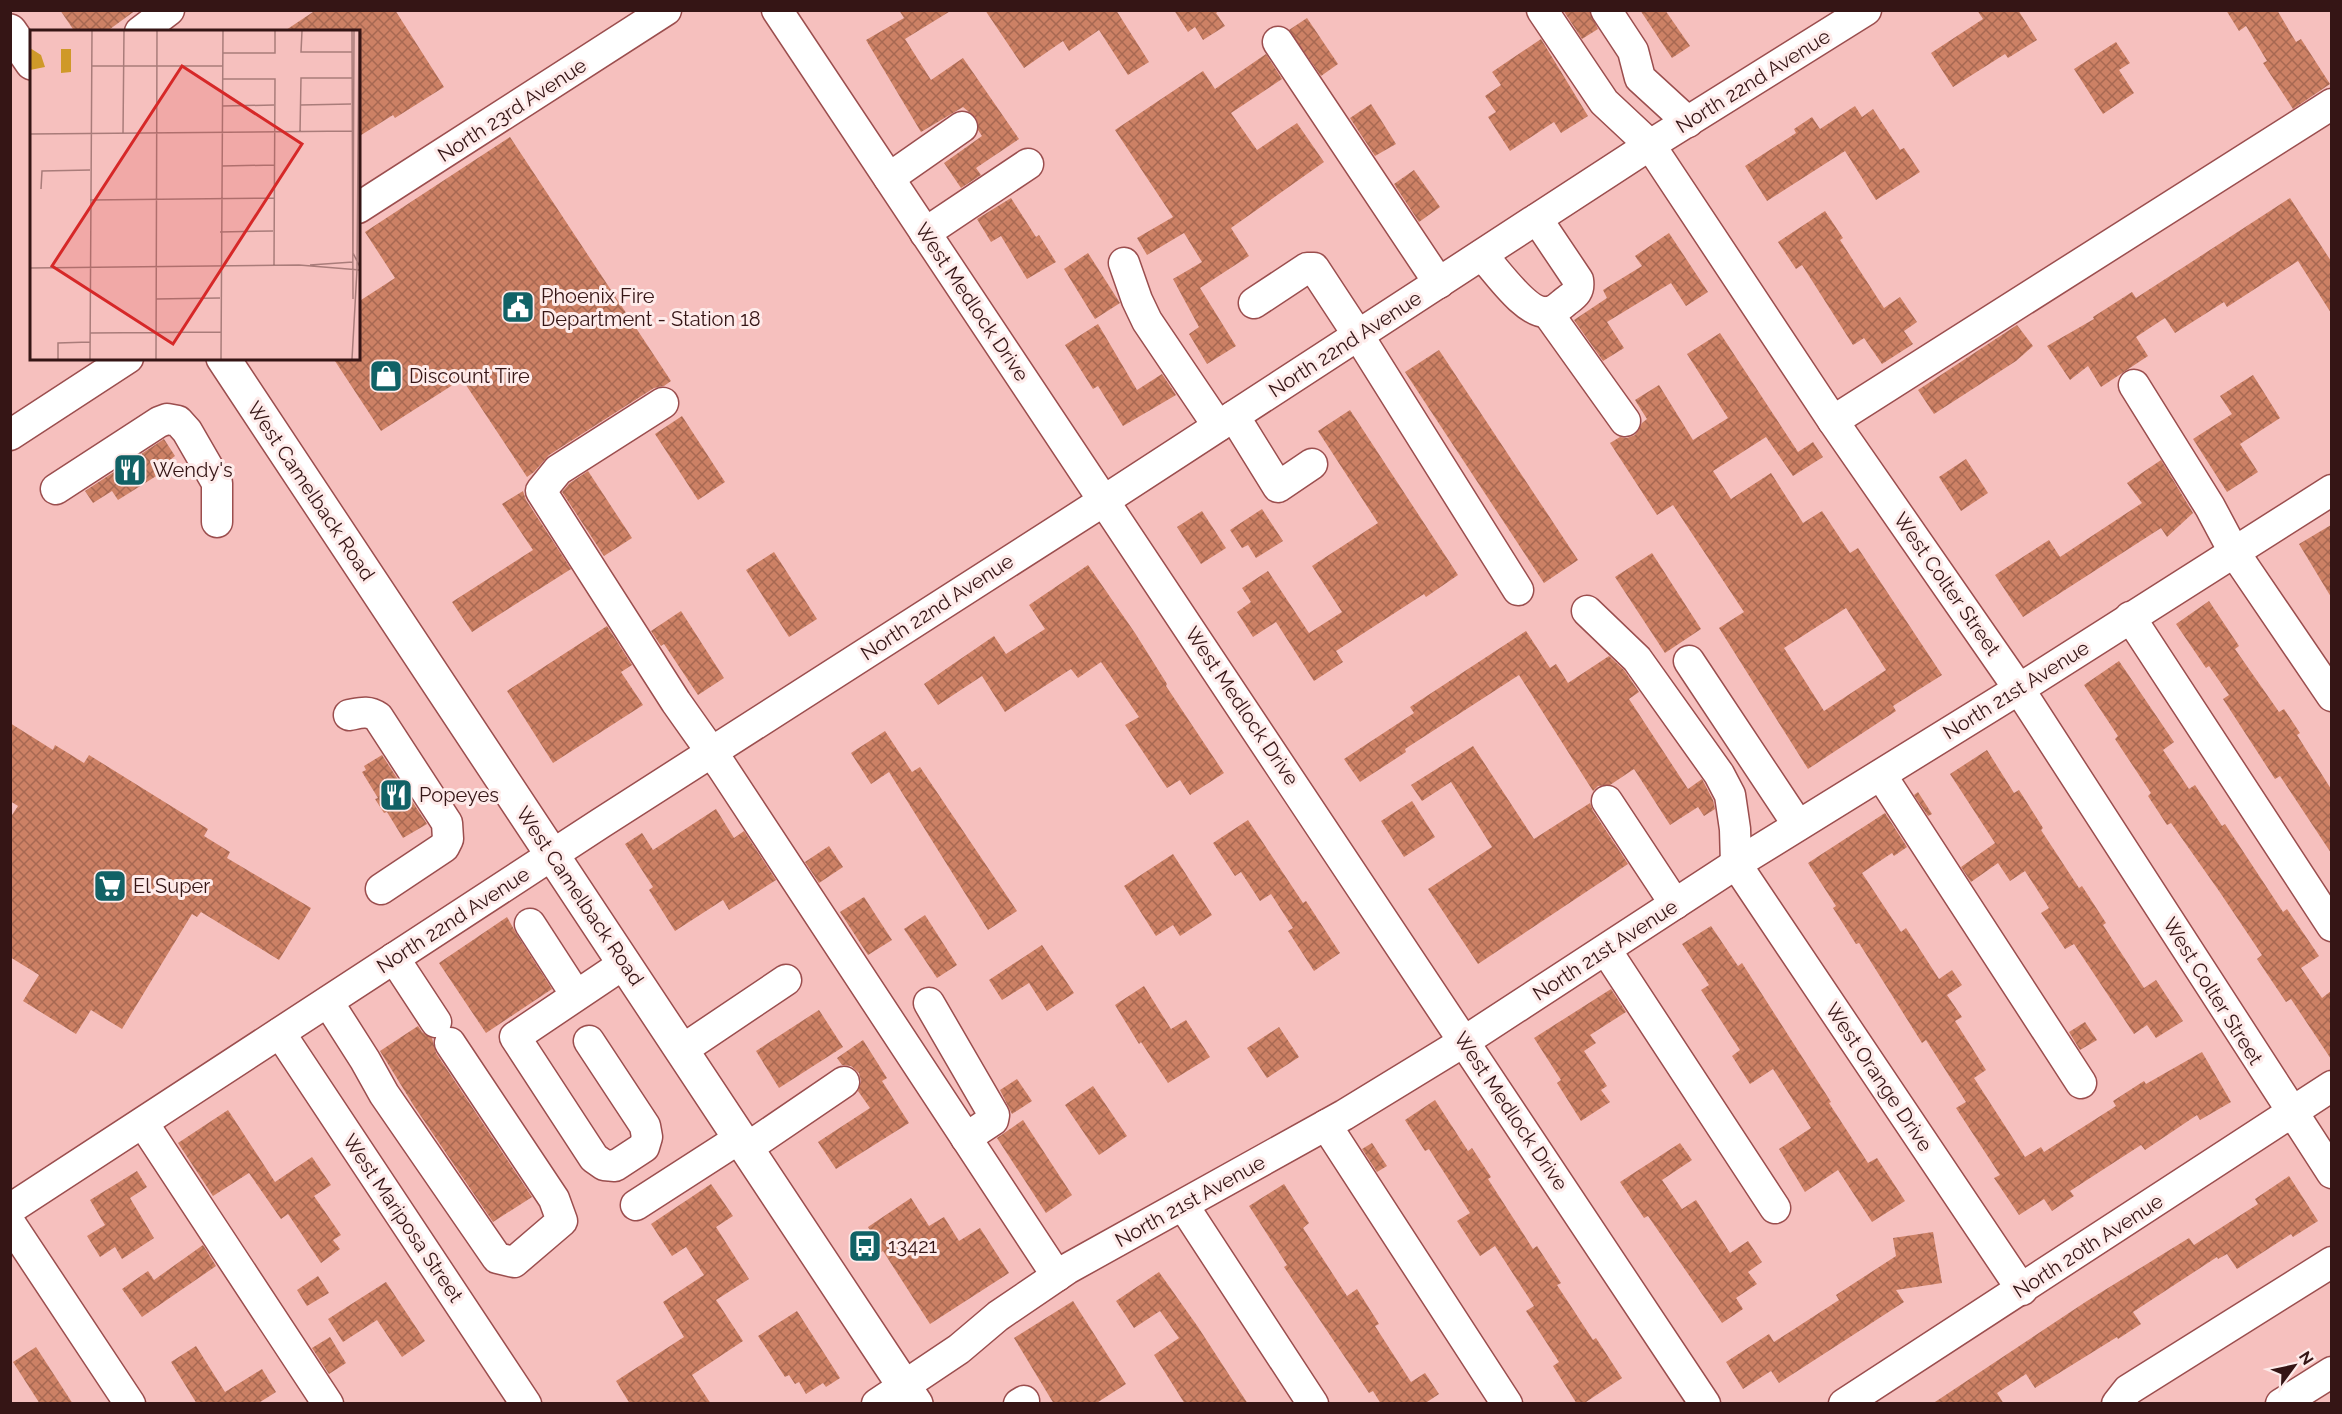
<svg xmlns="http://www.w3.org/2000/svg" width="2342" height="1414" font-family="Raleway,sans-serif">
<defs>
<pattern id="building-cross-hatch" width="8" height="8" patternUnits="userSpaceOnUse" patternTransform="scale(1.5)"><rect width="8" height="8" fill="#cd8165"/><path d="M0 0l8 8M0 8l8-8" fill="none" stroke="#a76852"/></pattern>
</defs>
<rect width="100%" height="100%" fill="#f6c0be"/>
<g fill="url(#building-cross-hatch)" fill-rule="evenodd">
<path d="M60 10H136L106 32H75Z"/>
<path d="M316 10H395L444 87 395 118 393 115 358 137V32H283Z"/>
<path d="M899 10H952L905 39 931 80 963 58 1019 139 976 168 981 175 961 188 944 163 982 136 978 130 976 118 963 107 921 132 866 40 904 18Z"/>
<path d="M985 10H1116L1149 62 1128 75 1099 30 1069 51 1063 41 1024 68Z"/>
<path d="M1174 10H1220L1216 13 1225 26 1203 40 1195 27 1188 32Z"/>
<path d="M1563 10H1589L1598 29 1582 39Z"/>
<path d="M1640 10H1665L1690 46 1672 58Z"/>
<path d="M1977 10H2018L2037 40 2008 58 2005 54 1953 87 1931 53 1983 19Z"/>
<path d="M2226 10H2277L2296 42 2301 39 2330 84 2293 109 2263 63 2267 61 2246 26 2239 31Z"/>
<path d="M1307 18 1338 64 1321 76 1289 30Z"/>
<path d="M1541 39 1588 116 1561 133 1554 122 1510 151 1488 117 1496 112 1485 96 1501 85 1492 72Z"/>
<path d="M2116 42 2130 63 2119 70 2134 93 2103 114 2074 69Z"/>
<path d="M1266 54 1282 79 1231 113 1257 150 1297 123 1324 162 1231 228 1249 256 1200 288 1236 346 1207 364 1189 334 1199 327 1173 279 1202 262 1184 233 1147 255 1137 238 1173 217 1115 130 1203 71 1215 89Z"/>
<path d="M1371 104 1396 144 1375 156 1350 118Z"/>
<path d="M1855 106 1862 117 1873 109 1900 150 1904 148 1920 172 1876 200 1845 151 1767 201 1745 166 1796 133 1794 129 1812 117 1820 129Z"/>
<path d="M510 137 671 381 664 386 654 388 549 455 534 472 527 477 462 379 381 431 333 358H358V302L395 278 365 232Z"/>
<path d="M1414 170 1440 207 1419 222 1394 184Z"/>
<path d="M1011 198 1036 237 1039 235 1056 262 1027 279 1001 236 991 242 977 219Z"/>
<path d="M2290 198 2331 261V313L2298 261 2227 307 2224 302 2175 333 2165 318 2136 337 2148 356 2101 387 2088 366 2070 380 2047 346 2094 319 2093 317 2132 292 2136 298Z"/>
<path d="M1825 211 1843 238 1840 240 1884 308 1900 297 1917 322 1904 331 1913 344 1882 364 1864 338 1853 345 1802 265 1796 269 1778 242Z"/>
<path d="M1669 233 1708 292 1686 306 1671 283 1607 322 1624 348 1603 361 1574 320 1607 298 1603 290 1642 266 1635 256Z"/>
<path d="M1088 253 1120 303 1095 319 1064 269Z"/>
<path d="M1098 324 1137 390 1162 374 1176 395 1123 426 1098 386 1093 389 1065 345Z"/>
<path d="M2017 325 2033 346 2016 361 1934 414 1918 390Z"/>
<path d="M1720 333 1798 452 1813 442 1823 457 1793 476 1766 437 1713 471 1731 499 1771 473 1803 523 1822 511 1850 553 1858 548 1942 675 1893 706 1896 711 1808 769 1719 628 1744 612 1673 505 1657 515 1610 443 1620 437 1627 438 1635 435 1642 423 1647 419 1635 400 1659 385 1693 440 1728 418 1687 354ZM1846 608 1886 670 1824 711 1784 648Z"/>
<path d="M1439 350 1578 560 1544 583 1405 372Z"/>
<path d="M2253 375 2280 418 2240 444 2258 472 2227 492 2193 439 2232 414 2220 396Z"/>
<path d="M1350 410 1458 575 1426 597 1424 594 1336 651 1343 662 1314 681 1276 622 1253 637 1237 612 1251 602 1242 588 1268 571 1309 633 1342 612 1312 566 1378 523 1318 431Z"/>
<path d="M682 416 725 482 698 500 655 434Z"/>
<path d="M164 439 175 456 166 463 169 468 118 500 112 491 93 503 85 491Z"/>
<path d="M1966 459 1988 493 1961 511 1939 477Z"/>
<path d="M2161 460 2193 513 2167 537 2161 528 2023 617 1995 575 2049 540 2060 557 2142 503 2127 483Z"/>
<path d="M588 471 632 538 604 556 562 492 570 483Z"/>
<path d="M523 491 526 500 571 569 472 632 452 602 533 550 502 504Z"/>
<path d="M1262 509 1283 541 1256 558 1248 545 1242 548 1230 530Z"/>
<path d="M1202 511 1226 548 1201 564 1177 527Z"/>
<path d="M2331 525V597L2299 544Z"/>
<path d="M774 552 817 619 789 637 746 570Z"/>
<path d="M1652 553 1701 629 1665 653 1615 577Z"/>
<path d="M1088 565 1135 633 1167 684 1166 686 1224 773 1190 795 1180 780 1167 788 1125 725 1139 717 1101 662 1078 678 1071 669 1005 712 982 676 938 705 924 684 994 636 1006 654 1045 629 1029 605Z"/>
<path d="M2209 601 2239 646 2235 649 2279 712 2284 709 2300 733 2297 735 2331 789V853L2280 776 2275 779 2223 699 2229 695 2209 666 2206 668 2176 624Z"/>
<path d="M681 611 724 678 698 695 664 644 661 646 651 631Z"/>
<path d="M607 626 632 665 621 672 643 705 553 763 507 691Z"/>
<path d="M1526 631 1550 668 1556 664 1568 683 1609 656 1624 670 1639 692 1629 699 1688 789 1702 779 1713 800 1715 809 1704 816 1698 807 1670 825 1634 769 1610 785 1598 786 1593 791 1519 675 1405 749 1406 752 1360 782 1344 759 1414 713 1410 707Z"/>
<path d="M2119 661 2174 742 2163 750 2189 789 2195 785 2222 826 2225 824 2283 912 2287 909 2319 956 2301 968 2322 998 2331 991V1059L2291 999 2286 1002 2257 959 2262 955 2219 891 2171 823 2167 825 2148 796 2151 793 2115 739 2118 736 2084 685Z"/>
<path d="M10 723 53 750 55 745 84 763 89 755 208 829 204 836 230 852 227 858 311 908 279 960 201 912 197 917 192 914 122 1029 91 1010 76 1034 23 1001 39 975 10 957V818L18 806 10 801Z"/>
<path d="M885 731 912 772 920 767 1017 911 988 930 889 772 871 784 851 753Z"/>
<path d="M1473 746 1534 839 1590 803 1593 811 1628 864 1478 964 1428 889 1492 847 1451 782 1422 801 1411 785Z"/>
<path d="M1987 750 2014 793 2019 790 2043 828 2041 830 2079 888 2082 886 2106 923 2103 925 2144 988 2156 980 2183 1021 2156 1038 2147 1025 2134 1034 2074 944 2065 949 2041 913 2049 908 2025 871 2010 881 1998 863 1971 882 1961 867 1995 843 1950 774Z"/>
<path d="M382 755 427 824 403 838 387 812 384 813 375 799 378 798 362 772 366 770 364 766Z"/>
<path d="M1918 792 1932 814 1928 816 1914 795Z"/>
<path d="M1412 801 1435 837 1404 857 1381 821Z"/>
<path d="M716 809 734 838 744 831 776 880 729 910 723 900 675 931 649 890 653 887 625 844 642 833 653 850Z"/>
<path d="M1885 813 1907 847 1894 856 1892 853 1862 873 1901 932 1906 928 1939 979 1952 970 1962 985 1947 995 1962 1017 1955 1021 1986 1070 1974 1078 2025 1157 2041 1147 2044 1152 2116 1106 2113 1101 2144 1081 2146 1084 2202 1052 2231 1102 2200 1120 2197 1115 2145 1150 2141 1145 2070 1191 2074 1196 2052 1211 2044 1199 2019 1215 1994 1178 2000 1175 1956 1108 1966 1102 1926 1040 1922 1043 1859 943 1856 944 1833 908 1836 906 1808 863Z"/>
<path d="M1248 820 1303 903 1306 901 1340 953 1314 971 1288 931 1293 928 1271 894 1260 901 1241 872 1235 876 1213 843Z"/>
<path d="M829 846 843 867 819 883 805 862Z"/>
<path d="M1173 854 1212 915 1180 936 1173 925 1156 936 1124 886Z"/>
<path d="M864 897 892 940 868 955 840 912Z"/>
<path d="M925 915 957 965 937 978 904 929Z"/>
<path d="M507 917 516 933 552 989 486 1033 439 963Z"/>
<path d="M1711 926 1738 966 1742 963 1831 1102 1829 1103 1868 1163 1877 1158 1905 1201 1872 1222 1838 1170 1805 1192 1779 1149 1811 1128 1773 1069 1750 1084 1732 1056 1740 1050 1701 990 1709 985 1682 944Z"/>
<path d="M1042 945 1074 993 1047 1011 1029 983 1002 1000 989 980Z"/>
<path d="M1144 986 1171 1029 1186 1020 1210 1057 1168 1083 1141 1042 1139 1044 1115 1005Z"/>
<path d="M1611 989 1626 1012 1590 1035 1596 1043 1584 1051 1607 1086 1601 1090 1610 1102 1581 1121 1557 1083 1561 1080 1534 1038Z"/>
<path d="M819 1010 843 1047 779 1088 756 1051Z"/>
<path d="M2085 1022 2097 1040 2080 1050 2069 1032Z"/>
<path d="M418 1026 422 1032 432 1038 436 1053 532 1197 493 1222 414 1106 380 1051Z"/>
<path d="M1279 1027 1299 1057 1267 1078 1247 1048Z"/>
<path d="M863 1040 887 1078 882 1081 909 1123 836 1169 818 1142 870 1108 858 1091 861 1081 859 1073 851 1066 842 1065 837 1058Z"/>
<path d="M1017 1079 1032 1101 1012 1114 1000 1090Z"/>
<path d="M1093 1086 1127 1136 1099 1155 1065 1105Z"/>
<path d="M1435 1100 1468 1151 1472 1148 1491 1177 1488 1179 1533 1249 1537 1246 1561 1283 1557 1285 1593 1340 1596 1338 1622 1378 1583 1404H1577L1553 1366 1559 1362 1526 1311 1534 1306 1495 1246 1480 1256 1457 1221 1470 1213 1429 1149 1425 1151 1405 1120Z"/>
<path d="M228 1110 275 1182 312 1157 331 1185 314 1196 341 1235 333 1240 340 1249 321 1263 288 1214 281 1219 249 1173 213 1196 178 1143Z"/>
<path d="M1023 1120 1072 1195 1046 1213 997 1138Z"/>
<path d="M1372 1143 1387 1166 1377 1172 1362 1149Z"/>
<path d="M1680 1143 1692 1160 1662 1180 1682 1209 1696 1200 1730 1253 1748 1241 1762 1262 1748 1272 1757 1284 1736 1298 1743 1309 1722 1323 1648 1216 1644 1218 1620 1182Z"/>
<path d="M137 1171 147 1187 130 1198 154 1238 122 1259 115 1247 100 1257 87 1236 105 1225 90 1200Z"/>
<path d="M2289 1176 2318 1221 2293 1237 2291 1234 2237 1269 2227 1254 2218 1259 2217 1257 2133 1312 2141 1324 2118 1339 2117 1337 2035 1388 2026 1374 1997 1393 2004 1404H1932L2087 1301 2189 1238 2194 1245 2258 1204 2255 1199Z"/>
<path d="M711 1184 733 1216 716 1227 749 1279 716 1300 743 1341 692 1375 711 1404H630L616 1381 684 1337 663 1302 704 1275 686 1247 672 1256 651 1224Z"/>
<path d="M1284 1184 1309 1223 1303 1228 1347 1296 1357 1289 1379 1324 1375 1326 1411 1382 1425 1373 1439 1394 1424 1404H1381L1373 1391 1369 1393 1284 1267 1287 1265 1249 1206Z"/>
<path d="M911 1198 929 1226 944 1217 959 1241 980 1228 1009 1273 930 1324 883 1251 871 1259 862 1245 874 1237 868 1227Z"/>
<path d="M1933 1232 1942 1283 1896 1290 1904 1302 1779 1383 1771 1371 1743 1389 1726 1362 1769 1334 1774 1342 1839 1300 1836 1295 1896 1256 1893 1238Z"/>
<path d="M203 1245 216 1266 142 1317 122 1289 148 1271 154 1280Z"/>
<path d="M1159 1272 1198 1327 1248 1404H1185L1154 1355 1179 1338 1160 1311 1134 1328 1116 1301Z"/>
<path d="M318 1276 329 1293 307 1306 297 1290Z"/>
<path d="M386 1282 425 1341 402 1357 377 1320 343 1342 328 1319Z"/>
<path d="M1073 1301 1126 1384 1095 1404H1054L1014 1338Z"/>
<path d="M797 1311 840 1378 826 1387 823 1383 806 1394 799 1382 795 1384 789 1375 785 1377 758 1336Z"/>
<path d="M330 1337 346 1363 329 1374 312 1348Z"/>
<path d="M196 1346 225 1392 262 1369 276 1392 257 1404H197L171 1362Z"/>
<path d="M36 1347 73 1404H40L13 1362Z"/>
</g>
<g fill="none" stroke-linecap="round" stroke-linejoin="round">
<g stroke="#9b4e4e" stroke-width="33">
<g id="minor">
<path d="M777 10 1705 1404"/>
<path d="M1542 10 1604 102 1650 145 1833 421 2019 689 2332 1173"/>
<path d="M1606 10 1633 51 1640 78 1688 122"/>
<path d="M140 32 169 10"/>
<path d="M1278 42 1439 283"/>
<path d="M889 178 962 127"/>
<path d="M358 208 666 10"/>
<path d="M925 233 1028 164"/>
<path d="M1482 255C1496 270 1527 316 1549 312 1555 311 1560 306 1565 302 1574 295 1580 292 1578 280L1537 219"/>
<path d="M1124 263 1137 300 1147 321 1218 426"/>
<path d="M1254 303 1307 268H1314L1358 335 1518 590"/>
<path d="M1547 312 1625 421"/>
<path d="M2134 385 2210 507 2234 552 2332 696"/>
<path d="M663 403 558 470 541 491 676 702 722 767 1057 1276"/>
<path d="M1234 416 1278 487 1312 464"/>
<path d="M1833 421 2332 104"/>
<path d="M10 435 128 358"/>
<path d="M56 489 159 422 167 419 178 421 187 431 217 483V522"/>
<path d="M1587 611 1637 659 1719 774 1730 795 1735 829 1736 864 2022 1290"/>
<path d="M2130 617 2332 926"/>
<path d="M1689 661 1798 825"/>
<path d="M349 715C360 713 368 710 378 717L447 823 448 839 444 847 381 889"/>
<path d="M1881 775 2081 1083"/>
<path d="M1607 801 1675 904"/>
<path d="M530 924 576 995"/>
<path d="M1606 950 1775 1208"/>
<path d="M394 958 436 1022"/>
<path d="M328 1002 365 1060 384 1094 497 1258 514 1262 562 1221 554 1199 450 1043"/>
<path d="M929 1003 994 1115 993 1120 966 1138"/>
<path d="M280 1033 526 1404"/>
<path d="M589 1041 645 1126 647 1137 644 1147 615 1166 604 1165 594 1158 515 1037 625 963"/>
<path d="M682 1050 786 980"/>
<path d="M143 1123 328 1404"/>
<path d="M1326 1125 1507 1404"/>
<path d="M747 1148 844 1082"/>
<path d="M636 1205 740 1138"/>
<path d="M1183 1205 1313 1404"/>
<path d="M10 1209 601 823 1105 500 1650 145 1866 10"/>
<path d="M10 1223 130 1404"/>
<path d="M877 1404 959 1349 998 1316 1067 1269 1344 1115 1465 1041 1736 864 2019 689 2332 490"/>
<path d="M1019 1404 1024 1401"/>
<path d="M1844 1404 2332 1086"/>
<path d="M2117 1404 2128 1390 2332 1262"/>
<path d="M2281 1404 2332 1372"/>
</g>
</g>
<g stroke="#9b4e4e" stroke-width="36">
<g id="major">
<path d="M10 31 32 63"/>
<path d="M223 358 916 1404"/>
</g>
</g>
<use href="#minor" stroke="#fff" stroke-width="30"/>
<use href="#major" stroke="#fff" stroke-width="33"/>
</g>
<defs>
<g id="civic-square" transform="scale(1.725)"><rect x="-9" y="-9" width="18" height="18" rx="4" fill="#116266" stroke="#feebea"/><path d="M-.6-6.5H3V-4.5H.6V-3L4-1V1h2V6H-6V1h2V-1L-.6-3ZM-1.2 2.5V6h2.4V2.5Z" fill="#fff"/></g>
<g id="shop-square" transform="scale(1.725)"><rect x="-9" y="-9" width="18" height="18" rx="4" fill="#116266" stroke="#feebea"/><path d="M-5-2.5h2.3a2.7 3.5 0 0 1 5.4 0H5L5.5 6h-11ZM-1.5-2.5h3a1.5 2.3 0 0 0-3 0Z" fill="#fff"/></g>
<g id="restaurant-square" transform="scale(1.725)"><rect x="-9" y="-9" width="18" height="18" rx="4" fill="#116266" stroke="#feebea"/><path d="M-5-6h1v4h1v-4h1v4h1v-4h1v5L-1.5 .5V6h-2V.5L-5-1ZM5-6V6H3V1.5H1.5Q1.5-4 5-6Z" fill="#fff"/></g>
<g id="supermarket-square" transform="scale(1.725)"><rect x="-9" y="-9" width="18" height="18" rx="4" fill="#116266" stroke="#feebea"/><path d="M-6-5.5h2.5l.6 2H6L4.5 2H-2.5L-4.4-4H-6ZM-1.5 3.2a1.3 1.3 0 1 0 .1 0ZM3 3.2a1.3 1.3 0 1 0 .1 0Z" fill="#fff"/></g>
<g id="bus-square" transform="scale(1.725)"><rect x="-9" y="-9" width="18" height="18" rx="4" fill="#116266" stroke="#feebea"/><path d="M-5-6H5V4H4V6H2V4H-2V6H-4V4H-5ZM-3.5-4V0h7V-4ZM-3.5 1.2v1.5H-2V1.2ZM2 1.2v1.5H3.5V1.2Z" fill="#fff"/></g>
</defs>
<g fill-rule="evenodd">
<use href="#civic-square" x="518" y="307"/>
<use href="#shop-square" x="386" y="376"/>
<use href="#restaurant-square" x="130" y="470"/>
<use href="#restaurant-square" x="396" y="795"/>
<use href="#supermarket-square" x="110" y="886"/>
<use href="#bus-square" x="865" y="1246"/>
</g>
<g text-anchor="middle" stroke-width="6" stroke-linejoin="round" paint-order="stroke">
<g font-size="20" fill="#351515" stroke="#feebea">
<text transform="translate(1753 81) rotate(-32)" y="7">North 22nd Avenue</text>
<text transform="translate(512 110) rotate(-33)" y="7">North 23rd Avenue</text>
<text transform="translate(972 302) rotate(56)" y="7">West Medlock Drive</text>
<text transform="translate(1345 344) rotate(-33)" y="7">North 22nd Avenue</text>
<text transform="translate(311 491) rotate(56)" y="7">West Camelback Road</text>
<text transform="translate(1947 584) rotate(55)" y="7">West Colter Street</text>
<text transform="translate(937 607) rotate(-33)" y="7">North 22nd Avenue</text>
<text transform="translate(2016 690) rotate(-32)" y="7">North 21st Avenue</text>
<text transform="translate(1242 706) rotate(56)" y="7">West Medlock Drive</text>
<text transform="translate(580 896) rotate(56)" y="7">West Camelback Road</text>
<text transform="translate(453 920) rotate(-33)" y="7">North 22nd Avenue</text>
<text transform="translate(1605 950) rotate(-33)" y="7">North 21st Avenue</text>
<text transform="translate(2213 991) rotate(58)" y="7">West Colter Street</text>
<text transform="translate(1879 1077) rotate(56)" y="7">West Orange Drive</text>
<text transform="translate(1511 1111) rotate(56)" y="7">West Medlock Drive</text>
<text transform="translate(1190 1201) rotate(-29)" y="7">North 21st Avenue</text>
<text transform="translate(403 1218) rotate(56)" y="7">West Mariposa Street</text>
<text transform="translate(2088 1246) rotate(-33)" y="7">North 20th Avenue</text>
</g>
<g font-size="20" fill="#351515" stroke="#feebea" text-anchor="start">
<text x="541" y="303">Phoenix Fire<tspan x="541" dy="23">Department - Station 18</tspan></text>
<text x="409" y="383">Discount Tire</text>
<text x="153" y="477">Wendy's</text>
<text x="419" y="802">Popeyes</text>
<text x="133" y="893">El Super</text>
<text x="888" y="1253">13421</text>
</g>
</g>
<g transform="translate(30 30)">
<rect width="330" height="330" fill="#f6c0be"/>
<path d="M0 18 11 25 15 37 0 40ZM31 19H41V42L31 43Z" fill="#cf9929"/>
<path fill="none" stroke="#a97c7a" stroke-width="1.5" d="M272 1 271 22H322M322 1 323 269M324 1 323 223 330 237M193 23H245V1M62 36H193M193 49H245L244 235M270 75 321 74M193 76 244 75M270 102 271 48H322M0 104 323 101M93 104 94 1M192 136 244 135M11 159 12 141 60 140M60 170 244 168M190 202 243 201M280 235 323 232M0 238 269 235 330 240M126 269 190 268M60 303 191 302M28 329V313L60 312M60 329 62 1M126 329 127 1M191 329 193 1M322 329 327 240 329 1"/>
<path fill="#d62828" fill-opacity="0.15" stroke="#d62828" stroke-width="3" d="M152 36 272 114 143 314 22 236Z"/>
<rect width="330" height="330" fill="none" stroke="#351515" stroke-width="3"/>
</g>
<rect width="2342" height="1414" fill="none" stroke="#351515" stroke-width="24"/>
<g transform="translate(2294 1366) rotate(57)" stroke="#feebea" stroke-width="4.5" paint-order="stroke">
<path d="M0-4.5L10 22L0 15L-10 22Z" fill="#351515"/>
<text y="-9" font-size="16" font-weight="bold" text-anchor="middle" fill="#351515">N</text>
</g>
</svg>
